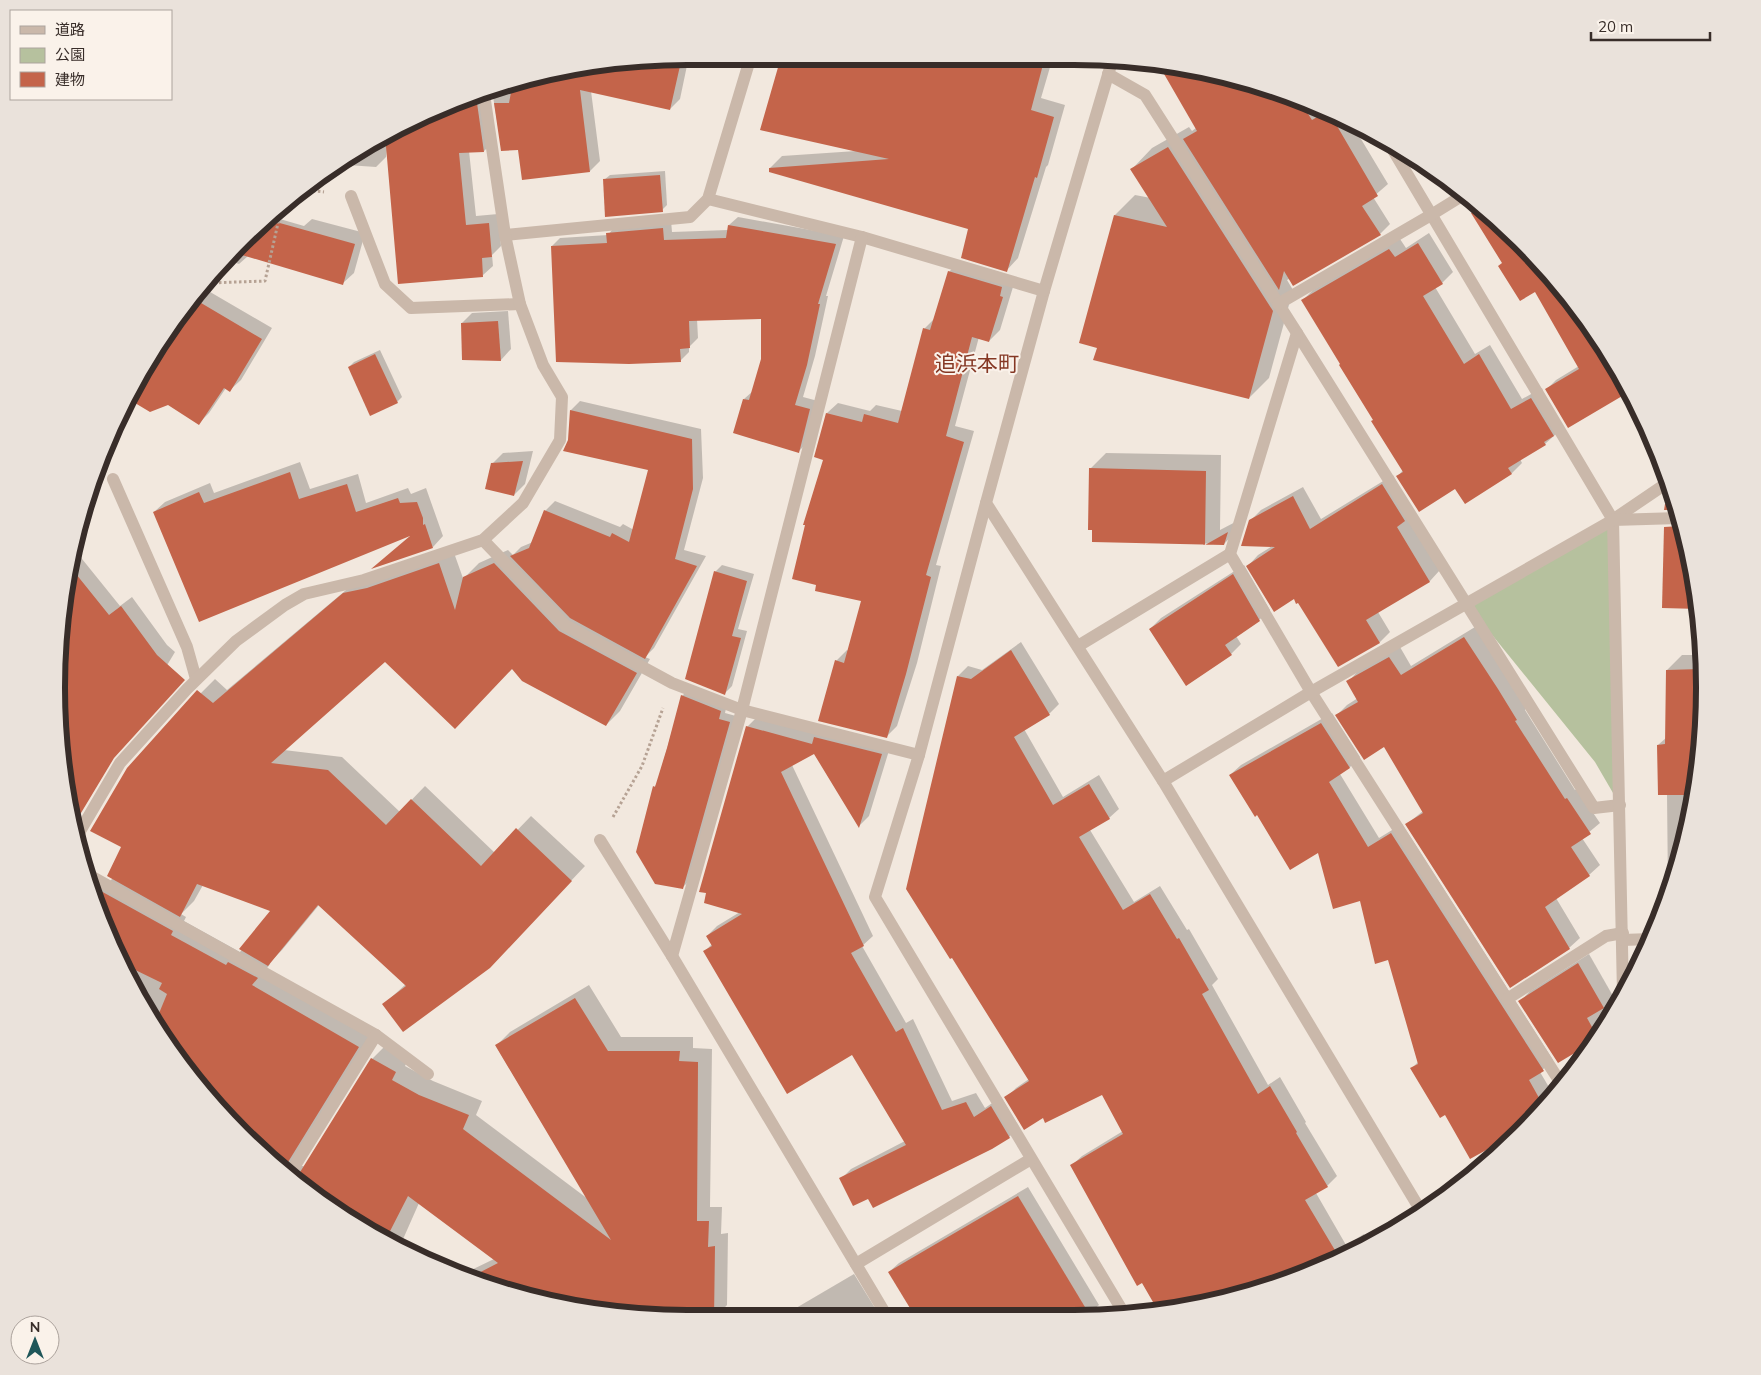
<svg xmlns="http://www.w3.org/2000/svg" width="1761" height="1375" font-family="Mulish,'Noto Sans JP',sans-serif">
<rect width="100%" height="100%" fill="#f2e8de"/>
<path fill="#b6c19e" d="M1613 520 1620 805 1595 762 1467 604Z"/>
<g fill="#0003" fill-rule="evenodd">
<path d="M689 56 680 99 670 109 591 91 600 161 590 171 519 149 502 150 492 91 524 78Z"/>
<path d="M783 57H1053L1041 98 1065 105 1048 165 1046 167 1018 258 1007 270 969 228 770 168 782 156 856 151 761 129Z"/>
<path d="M1165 68 1276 90 1352 124 1388 184 1373 197 1390 224 1380 234 1287 280 1293 290 1269 378 1249 398 1099 347 1115 215 1135 195 1151 198 1132 169 1152 148 1189 127 1192 131 1196 128 1163 69Z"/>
<path d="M487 93 494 141 484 151H469L476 216 498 214 501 246 492 255 493 266 483 275 387 150 386 157 376 167 347 165 348 159 372 141Z"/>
<path d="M665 171 667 205 662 210 604 180 610 175Z"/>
<path d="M1471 199 1548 271 1620 372 1629 390 1568 426 1546 390 1556 380 1579 366 1535 290 1503 262 1467 204Z"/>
<path d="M273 217 304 226 312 219 365 233 354 273 343 283 248 256 239 264 226 260 241 241Z"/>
<path d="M738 217 844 236 826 296H828L815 356 803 397 818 401 807 443 799 451 744 399 753 391 763 359V318L697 319 698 338 689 347V352L680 361 552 246 560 238 608 235 616 225 671 220 672 232 728 230 729 225Z"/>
<path d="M1429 233 1453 272 1442 283 1435 287 1475 354 1490 345 1522 399 1542 388 1556 434 1545 444 1520 459 1522 463 1512 473 1465 502 1456 487 1398 476 1403 470 1303 300 1313 290 1400 239 1406 248Z"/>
<path d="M959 261 1013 287 1000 330 989 341 979 337 955 426 974 431 936 565 941 566 917 663 897 726 886 737 836 661 847 650 848 651 863 600 825 459 827 413 838 403 870 411 876 405 902 411 924 329 935 318 949 272Z"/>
<path d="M205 289 272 328 241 380 230 390 226 388 209 413 199 423 168 403 150 411 130 398 141 372Z"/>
<path d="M508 311 511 349 501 360 462 323 472 313Z"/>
<path d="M380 350 402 397 397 402 349 367 354 362Z"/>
<path d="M580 401 701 429 703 478 684 550 706 556 654 648 645 657 650 659 620 711 606 725 512 668 385 660 284 750 342 757 400 812 425 786 495 853 531 816 585 866 503 953 384 1004 406 984 319 905 282 950 269 963 270 964 265 971 372 1033 300 1165 305 1167 372 1059 386 1045 409 1058 405 1066 433 1081 482 1101 476 1115 588 1199 496 1046 510 1032 589 985 621 1037H693V1048L712 1049 710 1207H722L721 1234 728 1233 727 1305 714 1319 565 1307 461 1275 494 1259 419 1203 400 1246 337 1212 213 1104 141 1003 97 897 100 891 113 878 108 875 201 693 215 679 227 690 358 580 453 550 464 581 465 577 479 563 508 550 513 555 521 547 533 542 545 511 555 501 620 527 623 524 634 530 650 469 569 441 571 410ZM203 885 272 911 240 952 184 921 186 917 181 914 194 901Z"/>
<path d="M533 451 525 484 514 495 492 464 503 453Z"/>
<path d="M1106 453 1221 455 1220 530 1243 518 1239 528 1224 544 1093 541 1091 468Z"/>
<path d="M300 462 310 489 358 474 366 503 408 488 411 494 426 488 443 536 433 547 412 535 154 512 165 502 210 483 214 493Z"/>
<path d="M1393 475 1440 570 1430 581 1378 612 1390 632 1380 642 1338 666 1299 601 1248 566 1258 555 1274 545 1250 521 1261 510 1303 487 1321 519Z"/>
<path d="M76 535 79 539 75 542Z"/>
<path d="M74 549 120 606 132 597 167 645 175 652 74 820 56 688Z"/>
<path d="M722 565 754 574 738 629 747 631 732 686 725 693 715 572Z"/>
<path d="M1244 565 1270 610 1259 620 1236 636 1241 644 1231 654 1150 629 1161 618Z"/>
<path d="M1475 627 1526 708 1525 710 1575 790 1577 789 1600 823 1582 838 1600 865 1589 875 1556 898 1580 938 1569 948 1407 824 1423 811 1385 745 1337 715 1347 705 1358 698 1348 682 1358 671 1400 647 1411 666Z"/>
<path d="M1021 642 1059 704 1049 714 1024 729 1063 797 1099 775 1119 809 1109 818 1090 830 1134 902 1160 886 1187 930 1189 929 1218 979 1212 985 1268 1085 1280 1077 1306 1122 1305 1123 1337 1176 1327 1186 1316 1193 1346 1245 1364 1234 1369 1243 1276 1285 1158 1309 1072 1165 1082 1156 1123 1131 1102 1093 1043 1117 1006 1098 1016 1088 1029 1079 958 676 968 666 982 670Z"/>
<path d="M1682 655H1701L1703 728 1683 851 1668 891 1667 794 1658 745 1667 737V670Z"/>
<path d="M689 689 727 704 725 713 736 716 689 881 682 888 654 787 657 784 682 696Z"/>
<path d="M1332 713 1360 757 1349 768 1340 774 1379 838 1402 824 1553 1060 1540 1072 1553 1094 1498 1153 1446 1113 1411 1069 1418 1062 1389 959 1361 900 1319 851 1258 814 1230 775 1241 765Z"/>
<path d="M757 717 891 744 869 816 859 826 814 753 792 765 873 936 862 946 906 1023 913 1019 952 1101 976 1093 985 1108 1001 1097 1019 1127 1009 1137 841 1179 851 1169 905 1141 853 1053 705 951 712 944 707 936 717 926 740 912 747 727Z"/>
<path d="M1589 954 1617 1003 1594 1040 1520 1002 1530 991Z"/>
<path d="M1028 1187 1099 1305 1085 1317 920 1318 909 1298 889 1272 899 1263Z"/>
<path d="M854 1274 880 1316 878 1318H779Z"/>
</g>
<g fill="#c4644a">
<path d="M682 57 670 110 580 90 590 172 522 180 518 150 501 151 494 103H509L513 82 524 78Z"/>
<path d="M781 57H1045L1031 110 1054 117 1037 178 1035 177 1007 272 961 258 968 229 769 172V168L889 159 760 130Z"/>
<path d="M1160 67 1276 90 1299 100 1312 120 1326 112 1330 114 1378 196 1362 206 1381 235 1293 286 1284 271 1279 290 1183 139 1197 131Z"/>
<path d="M462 103H477L484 152 459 153 466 225 489 223 492 257 482 258 483 277 398 284 385 135Z"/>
<path d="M1168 147 1273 311 1249 399 1093 360 1097 348 1079 343 1114 215 1167 227 1130 169Z"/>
<path d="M660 175 663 212 605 217 603 179Z"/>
<path d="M1479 207 1548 271 1609 356 1629 392 1568 428 1545 389 1579 369 1535 292 1520 301 1498 266 1502 263 1471 213Z"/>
<path d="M269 220 355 244 343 285 232 252 241 241Z"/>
<path d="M728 225 836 244 818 304H820L807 365 795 405 810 409 799 453 733 433 743 399 749 400 761 359V319L689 321 690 348 680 349 681 362 629 364 556 362 551 246 607 243 606 233 663 228 664 240 726 238Z"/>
<path d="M1418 243 1443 284 1423 296 1464 364 1479 354 1511 409 1531 398 1554 436 1544 442 1546 445 1508 468 1512 474 1465 504 1455 489 1419 512 1396 476 1403 472 1371 421 1373 420 1339 365 1340 364 1301 300 1389 249 1395 257Z"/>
<path d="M948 271 1002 287 1000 296 1003 297 989 342 972 337 946 436 964 442 926 575 931 577 906 674 887 738 818 721 835 660 844 663 861 601 815 591 816 585 792 579 805 525H803L823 460 814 457 826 413 862 422 864 414 898 423 923 328 930 330Z"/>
<path d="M196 300 262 339 230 392 224 388 199 425 168 405 150 412 130 400 163 350 159 348Z"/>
<path d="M498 321 501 361 462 360 461 323Z"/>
<path d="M375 354 398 403 370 416 348 367Z"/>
<path d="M570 410 692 439 693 489 675 559 697 566 645 659 570 618 510 556 529 548 544 510 610 537 612 533 629 542 648 470 563 451 568 440Z"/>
<path d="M523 461 514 496 485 489 491 463Z"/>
<path d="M1089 468 1206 471 1205 545 1228 532 1224 545 1092 542V530H1088Z"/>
<path d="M290 472 299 499 347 484 356 512 398 498 400 503 417 502 423 518V525L425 524 433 548 371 569 410 536 199 622 153 512 199 492 204 503Z"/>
<path d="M1382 484 1405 521 1397 527 1430 582 1366 620 1380 643 1338 667 1298 603 1296 604 1294 599 1274 612 1246 566 1275 547 1241 546 1249 520 1293 496 1310 529Z"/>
<path d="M1676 503 1677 510H1664L1665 504Z"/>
<path d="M1681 526 1699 605V609L1662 608 1664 527Z"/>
<path d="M439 563 455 610 463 577 494 563 559 631 637 673 606 726 522 681 512 669 455 729 385 662 271 763 328 770 386 825 411 799 481 866 516 828 572 881 490 968 403 1032 382 1004 406 986 318 905 268 966 239 949 270 911 197 884 180 917 107 876 121 847 90 831 127 768 197 690 213 703 343 593 367 588Z"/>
<path d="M72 569 109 615 121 606 157 655 185 680 114 758 75 823 56 689Z"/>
<path d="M714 571 747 581 732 636 741 638 725 695 685 679Z"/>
<path d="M1233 574 1260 621 1225 645 1232 655 1186 686 1149 629Z"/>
<path d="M1464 637 1498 689 1517 720 1515 721 1565 799 1567 798 1591 834 1571 847 1590 876 1545 907 1570 949 1510 988 1405 824 1423 813 1384 747 1364 760 1335 715 1358 702 1346 681 1389 657 1401 675Z"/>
<path d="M1011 650 1050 715 1014 737 1053 805 1089 784 1110 819 1079 837 1123 910 1150 894 1177 939 1179 938 1209 990 1202 994 1258 1094 1270 1086 1297 1132 1296 1133 1328 1187 1305 1200 1339 1257 1276 1285 1157 1309 1142 1283 1137 1286 1070 1165 1123 1134 1102 1095 1045 1123 1043 1118 1024 1130 1004 1097 1029 1081 952 958 950 959 906 889 957 676 971 679Z"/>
<path d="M1701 669 1703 728 1692 795H1658L1657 745 1665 744 1666 670Z"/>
<path d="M681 695 721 711 719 719 730 722 683 889 655 884 636 852 653 786 655 787 667 748Z"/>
<path d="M1321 723 1350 768 1329 782 1368 847 1391 833 1544 1071 1529 1080 1543 1105 1495 1157 1490 1148 1470 1159 1445 1115 1440 1118 1410 1068 1418 1064 1388 960 1375 964 1360 901 1333 909 1318 853 1290 870 1257 815 1255 817 1229 775Z"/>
<path d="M746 726 812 744 814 737 882 754 859 828 814 754 781 772 864 946 851 953 896 1032 903 1028 942 1110 966 1102 974 1117 991 1106 1010 1138 992 1149 873 1208 868 1199 853 1206 839 1178 906 1145 852 1055 787 1094 703 951 712 946 706 936 742 914 704 903 706 893 699 892Z"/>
<path d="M99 890 173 931 171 935 226 965 228 962 258 978 252 985 359 1047 285 1167 213 1104 155 1023 167 994 159 989 162 983 125 965 96 896Z"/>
<path d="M1578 963 1604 1008 1587 1018 1597 1036 1593 1042 1558 1063 1518 1001Z"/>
<path d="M575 998 608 1051H680L679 1061 698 1062 697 1221H709L708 1247 715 1246 714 1319H687L565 1307 469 1278 498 1263 408 1196 386 1239 337 1212 297 1177 371 1058 396 1072 392 1080 419 1095 469 1115 463 1129 611 1240 495 1045Z"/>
<path d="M1018 1196 1091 1317 916 1318 888 1272Z"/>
</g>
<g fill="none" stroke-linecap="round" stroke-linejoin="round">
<g stroke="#b6a294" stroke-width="3" stroke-dasharray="2.5 2.5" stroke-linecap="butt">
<path d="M308 190 324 192"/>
<path d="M209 283 265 281 281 210"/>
<path d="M613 817 642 766 663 708"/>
</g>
<g stroke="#cab8aa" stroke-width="12">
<path d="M1113 58 1044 291 986 503 1163 781 1421 1211"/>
<path d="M1108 74 1145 95 1297 333 1594 808 1620 805"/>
<path d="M1387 140 1613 520 1623 994"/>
<path d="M351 196 385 284 411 308 520 304"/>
<path d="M708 199 862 237 1044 291"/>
<path d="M505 235 690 217 708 199 751 56"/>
<path d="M1278 304 1431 215 1465 194"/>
<path d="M1297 333 1230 554 1311 692 1562 1085"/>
<path d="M113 479 187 647 196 679"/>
<path d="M986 503 919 755 875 897 1125 1315"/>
<path d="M1614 519 1670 481"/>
<path d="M483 540 565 625 672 683 742 710 919 755"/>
<path d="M1078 646 1230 554"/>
<path d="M1163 781 1311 692 1613 520 1679 518"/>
<path d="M76 838 120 763 187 689 236 641 285 605 304 594 364 580 483 540 523 503 560 440 562 397 543 365 520 304 505 235 484 94"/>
<path d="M600 840 672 956 888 1318"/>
<path d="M87 874 376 1035 428 1074"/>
<path d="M1623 940 1650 939"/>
<path d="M672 956 742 710 862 237"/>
<path d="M1507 999 1606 936 1623 933"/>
<path d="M291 1172 376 1035"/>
<path d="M856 1264 1031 1159"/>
</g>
</g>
<g text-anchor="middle" stroke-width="4" stroke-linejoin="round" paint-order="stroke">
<g font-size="21" fill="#853824" stroke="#faf2ea">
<text x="977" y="371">追浜本町</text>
</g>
</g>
<path d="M0 0H1761V1375H0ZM687 65H1074A622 622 0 0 1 1696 687V688A622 622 0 0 1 1074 1310H687A622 622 0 0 1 65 688V687A622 622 0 0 1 687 65Z" fill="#eae2db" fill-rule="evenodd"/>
<path fill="none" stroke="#382d29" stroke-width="6" d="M687 65H1074A622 622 0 0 1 1696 687V688A622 622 0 0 1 1074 1310H687A622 622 0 0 1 65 688V687A622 622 0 0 1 687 65Z"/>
<rect x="10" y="10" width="162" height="90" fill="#faf2ea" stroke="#aca39d"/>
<rect x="20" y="26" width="25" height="8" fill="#cab8aa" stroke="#aca39d"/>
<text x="55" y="35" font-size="15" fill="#382d29">道路</text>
<rect x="20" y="48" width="25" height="15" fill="#b6c19e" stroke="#aca39d"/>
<text x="55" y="60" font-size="15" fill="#382d29">公園</text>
<rect x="20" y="72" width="25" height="15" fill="#c4644a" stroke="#aca39d"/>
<text x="55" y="85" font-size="15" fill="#382d29">建物</text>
<g transform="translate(35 1340)"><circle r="24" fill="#faf2ea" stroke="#aca39d"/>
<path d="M0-4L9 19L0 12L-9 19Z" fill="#1f5659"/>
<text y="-8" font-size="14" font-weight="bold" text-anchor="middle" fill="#382d29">N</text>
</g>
<path d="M1591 32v8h119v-8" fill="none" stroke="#382d29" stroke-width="2.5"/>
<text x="1598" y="32" font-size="15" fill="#382d29" stroke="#faf2ea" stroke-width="4" paint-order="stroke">20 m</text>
</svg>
